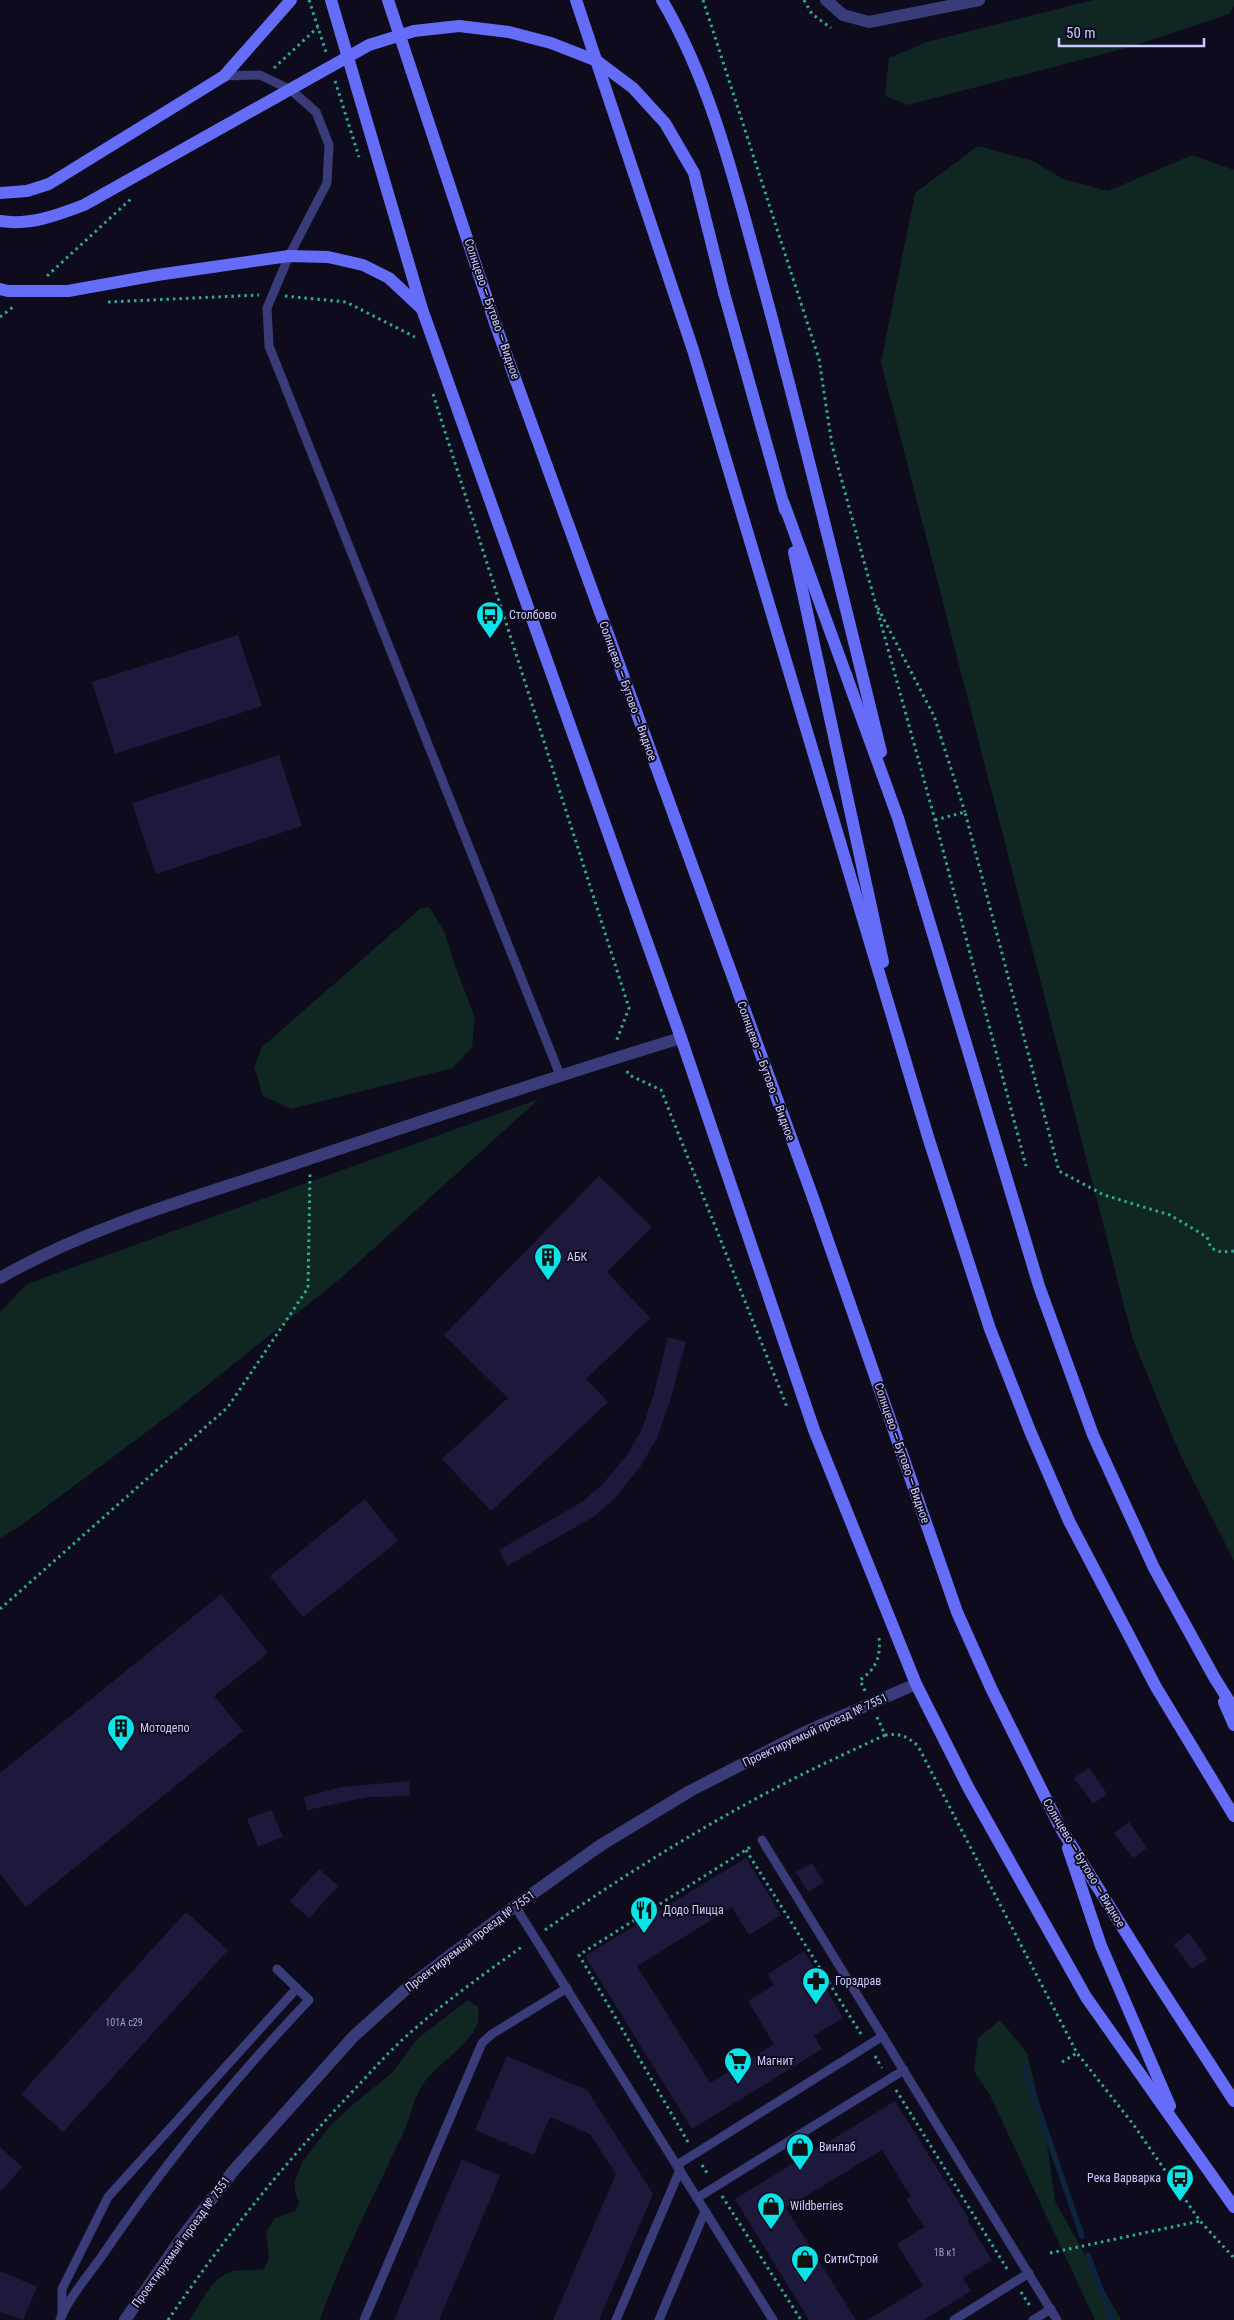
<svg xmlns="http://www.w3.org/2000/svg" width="1234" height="2320" font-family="'Roboto Condensed',sans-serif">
<rect width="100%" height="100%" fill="#0e0c1c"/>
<g fill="#0f2623">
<path d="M1093 0H1234V6L1229 14 1130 47 907 105 885 96 889 58 927 42Z"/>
<path d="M978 146 1033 161 1063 179 1108 191 1192 155 1234 170V1561L1180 1454 1133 1340 881 362 915 193Z"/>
<path d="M429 907 445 933 454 963 475 1018 472 1047 453 1068 291 1109 263 1096 254 1067 262 1047 421 908Z"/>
<path d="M539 1099 341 1278 180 1407 19 1527 0 1538V1312L27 1284Z"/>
<path d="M468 2000 478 2007C478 2011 479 2017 478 2022 472 2043 436 2065 423 2084 413 2099 411 2117 403 2133 375 2195 342 2255 320 2320H190C200 2304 212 2276 233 2271 243 2269 253 2271 264 2269L269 2258 266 2232 275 2218 296 2211 299 2202 295 2192V2180L303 2161 329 2127 351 2106 392 2073 417 2039Z"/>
<path d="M1000 2020 1027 2053 1045 2128 1055 2201 1121 2320H1095L990 2095 974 2071 978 2038Z"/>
</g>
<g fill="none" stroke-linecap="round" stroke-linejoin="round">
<g stroke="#0d243f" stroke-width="5.5">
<path d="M1024 2067 1082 2236"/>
<path d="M1088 2255 1112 2320"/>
</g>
</g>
<g fill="#1d193c">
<path d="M238 635 262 706 115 754 92 682Z"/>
<path d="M279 755 302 826 156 874 132 803Z"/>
<path d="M599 1176 652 1227 607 1272 650 1318 586 1379 608 1402 491 1511 442 1459 508 1398 444 1335Z"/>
<path d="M668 1337 686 1342 670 1401 657 1438 640 1467 615 1498 593 1517 507 1566 499 1550 582 1502 602 1485 627 1455 642 1429 654 1393Z"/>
<path d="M365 1499 398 1541 303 1617 270 1576Z"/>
<path d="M221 1594 268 1653 214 1696 243 1731 26 1907 0 1874V1773Z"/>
<path d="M1089 1768 1107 1794 1093 1804 1074 1778Z"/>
<path d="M409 1781 410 1796 368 1797 307 1810 304 1797 342 1787Z"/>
<path d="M271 1810 283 1837 258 1847 247 1819Z"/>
<path d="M1129 1822 1147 1848 1133 1858 1114 1833Z"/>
<path d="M746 1858 781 1915 749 1935 732 1907 637 1966 710 2083 774 2044 748 2001 774 1985 768 1974 804 1951 843 2018 814 2036 822 2049 692 2129 585 1956Z"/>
<path d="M812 1863 824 1882 808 1892 796 1872Z"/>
<path d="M319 1869 338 1886 309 1918 290 1901Z"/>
<path d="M186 1912 228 1950 63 2132 21 2094Z"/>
<path d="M1189 1933 1207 1959 1192 1969 1174 1944Z"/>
<path d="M507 2056 587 2090 653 2194 599 2320H553L616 2174 590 2134 550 2117 534 2155 475 2130Z"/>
<path d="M895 2101 969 2219 967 2220 992 2260 963 2278 971 2291 924 2320H868L923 2286 897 2244 924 2227 906 2199 911 2197 882 2150 786 2208 856 2320H809L735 2199Z"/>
<path d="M0 2147 22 2167 0 2192Z"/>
<path d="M462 2159 500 2176 439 2320H394Z"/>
<path d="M0 2271 37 2287 23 2320 0 2312Z"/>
</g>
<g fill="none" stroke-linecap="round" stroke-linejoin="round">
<g stroke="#32a898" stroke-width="3" stroke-dasharray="2.5 4" stroke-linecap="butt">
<path d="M309 0 326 52"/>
<path d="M703 0 819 359 832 445 935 820 1026 1166"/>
<path d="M804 0 812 14 831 28"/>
<path d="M274 68 318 27"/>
<path d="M335 81 359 157"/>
<path d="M47 276 133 197"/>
<path d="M285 296 346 302 415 337"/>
<path d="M108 302 259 295"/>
<path d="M0 317 13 307"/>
<path d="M433 394 629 1008 616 1042"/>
<path d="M878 608 934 716 965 812"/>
<path d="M935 820 965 812 1059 1171 1104 1195 1170 1215 1207 1237 1211 1248 1221 1252 1234 1251"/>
<path d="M627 1071 629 1075 661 1090 787 1407"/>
<path d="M0 1609 228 1407 308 1288 310 1174"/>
<path d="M865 1691 860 1680C876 1669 881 1657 879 1638"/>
<path d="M877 1717 885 1735C900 1733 907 1736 918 1746L1077 2053 1133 2124 1200 2221 1234 2258"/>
<path d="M746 1850 861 2034"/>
<path d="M545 1930C618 1879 693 1832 772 1790 809 1770 847 1753 885 1735"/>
<path d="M875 2056 882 2068"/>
<path d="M1062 2062 1077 2053"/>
<path d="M896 2090 1009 2272"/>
<path d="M688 2142 579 1955 752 1846"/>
<path d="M702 2165 709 2176"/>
<path d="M722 2196 801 2320"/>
<path d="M1050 2253 1200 2221"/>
<path d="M1021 2292 1030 2306"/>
<path d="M168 2320C225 2237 284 2163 354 2090 369 2074 384 2057 401 2041 439 2006 481 1976 523 1946"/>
</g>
<g stroke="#393c79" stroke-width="9">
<path d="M224 76 260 75 291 90 316 112 329 145 327 183 289 256 267 308 269 346 560 1075"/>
<path d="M762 1840 1057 2320"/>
<path d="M515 1906 773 2320"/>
<path d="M677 2165 883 2036"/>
<path d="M697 2198 904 2070"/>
<path d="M62 2316V2289L108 2197 297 1988"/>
<path d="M60 2320C67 2300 91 2272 104 2253 165 2163 234 2079 309 2000L277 1969"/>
<path d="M364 2320 482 2043 492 2034 567 1988"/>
<path d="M616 2320 680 2170"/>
<path d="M659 2320 705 2211"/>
<path d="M954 2320 1029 2273"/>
<path d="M1033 2320 1051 2309"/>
</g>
<g stroke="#393c79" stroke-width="12">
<path d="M826 0 843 15 869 22 979 0"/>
<path d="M0 1278C88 1227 189 1199 285 1167 417 1123 548 1078 681 1038"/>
<path d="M125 2320 183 2236 234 2170 353 2037 406 1989 515 1906 601 1845 690 1791 805 1732 916 1684"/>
</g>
<g stroke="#656df8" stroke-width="12">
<path d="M331 0 422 309 681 1038 814 1430 916 1684 968 1787 1086 1997 1234 2207"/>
<path d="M388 0 496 326 812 1195 957 1612 991 1688 1060 1827 1153 1976 1234 2101"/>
<path d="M576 0 693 350 929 1140 990 1329 1030 1431 1069 1521 1156 1687 1234 1816"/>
<path d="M662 0C713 87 736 188 763 285 805 440 843 596 881 752"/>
<path d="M0 193 27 191 49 184 224 76 291 0"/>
<path d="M0 289 8 291H68L157 275 289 256 328 257 363 265 389 278 421 308"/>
<path d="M724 293 785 510"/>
<path d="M784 504 898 818 1039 1286 1093 1435 1154 1568 1214 1677 1234 1709"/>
<path d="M794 552 883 962"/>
<path d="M1224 1702 1234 1725"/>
<path d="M1068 1848 1101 1946 1170 2106"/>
</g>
<path stroke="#656df8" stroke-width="12" d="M0 221C29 226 58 215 84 205L369 45 414 31 459 26 509 32 551 43 597 61 633 88 665 123 694 173 724 293"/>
</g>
<defs>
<g id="bus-pin" transform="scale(1.4375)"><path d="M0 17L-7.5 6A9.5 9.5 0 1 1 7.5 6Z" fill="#0ae3e8" stroke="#0e0c1c"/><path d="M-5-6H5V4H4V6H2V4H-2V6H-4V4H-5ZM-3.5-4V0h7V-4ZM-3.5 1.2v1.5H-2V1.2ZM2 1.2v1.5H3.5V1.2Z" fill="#111"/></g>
<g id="building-pin" transform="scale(1.4375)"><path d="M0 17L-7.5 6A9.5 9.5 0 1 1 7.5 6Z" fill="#0ae3e8" stroke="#0e0c1c"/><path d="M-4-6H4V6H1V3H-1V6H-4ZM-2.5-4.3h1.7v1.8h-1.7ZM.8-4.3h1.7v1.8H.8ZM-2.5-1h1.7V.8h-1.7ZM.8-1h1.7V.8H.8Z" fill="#111"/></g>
<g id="restaurant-pin" transform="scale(1.4375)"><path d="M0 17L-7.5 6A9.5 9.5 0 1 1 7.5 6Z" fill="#0ae3e8" stroke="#0e0c1c"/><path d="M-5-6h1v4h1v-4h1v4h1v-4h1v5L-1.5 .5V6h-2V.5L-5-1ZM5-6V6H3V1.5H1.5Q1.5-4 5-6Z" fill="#111"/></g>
<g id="pharmacy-pin" transform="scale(1.4375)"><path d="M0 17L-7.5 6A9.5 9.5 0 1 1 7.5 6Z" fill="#0ae3e8" stroke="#0e0c1c"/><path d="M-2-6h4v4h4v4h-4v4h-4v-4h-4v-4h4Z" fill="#111"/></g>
<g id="supermarket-pin" transform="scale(1.4375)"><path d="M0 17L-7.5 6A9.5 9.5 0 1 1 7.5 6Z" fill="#0ae3e8" stroke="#0e0c1c"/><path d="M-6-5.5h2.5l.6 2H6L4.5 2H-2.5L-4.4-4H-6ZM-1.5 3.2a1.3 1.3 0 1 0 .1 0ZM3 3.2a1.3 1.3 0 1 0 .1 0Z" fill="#111"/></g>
<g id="shop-pin" transform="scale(1.4375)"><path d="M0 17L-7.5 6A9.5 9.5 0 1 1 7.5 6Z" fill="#0ae3e8" stroke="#0e0c1c"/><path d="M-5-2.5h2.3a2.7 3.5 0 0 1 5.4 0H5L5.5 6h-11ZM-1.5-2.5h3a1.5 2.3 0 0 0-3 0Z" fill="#111"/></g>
</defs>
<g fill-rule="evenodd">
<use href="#bus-pin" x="490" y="615"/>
<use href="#building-pin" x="548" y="1257"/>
<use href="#building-pin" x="121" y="1728"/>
<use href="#restaurant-pin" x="644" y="1910"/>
<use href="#pharmacy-pin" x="816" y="1981"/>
<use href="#supermarket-pin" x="738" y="2061"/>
<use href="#shop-pin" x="800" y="2147"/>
<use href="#bus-pin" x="1180" y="2178"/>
<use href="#shop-pin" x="771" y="2206"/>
<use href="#shop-pin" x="805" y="2259"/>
</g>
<g text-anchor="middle" stroke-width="4" stroke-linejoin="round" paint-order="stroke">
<g font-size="10" fill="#a09dcd">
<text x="124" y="2026">101А с29</text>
<text x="945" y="2256">1В к1</text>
</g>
<g font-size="12" fill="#cbc9fd" stroke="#0e0c1c">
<text transform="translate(492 309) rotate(71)" y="4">Солнцево — Бутово — Видное</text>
<text transform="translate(628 691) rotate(70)" y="4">Солнцево — Бутово — Видное</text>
<text transform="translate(766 1071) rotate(70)" y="4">Солнцево — Бутово — Видное</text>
<text transform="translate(902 1453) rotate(71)" y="4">Солнцево — Бутово — Видное</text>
<text transform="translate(815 1730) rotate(-25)" y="4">Проектируемый проезд № 7551</text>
<text transform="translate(1084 1863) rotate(59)" y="4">Солнцево — Бутово — Видное</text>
<text transform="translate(470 1941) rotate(-37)" y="4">Проектируемый проезд № 7551</text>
<text transform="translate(181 2242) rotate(-54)" y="4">Проектируемый проезд № 7551</text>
</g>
<g font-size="12" fill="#cbc9fd" stroke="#0e0c1c" text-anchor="start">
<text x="509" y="619">Столбово</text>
<text x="567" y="1261">АБК</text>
<text x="140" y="1732">Мотодепо</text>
<text x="663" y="1914">Додо Пицца</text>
<text x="835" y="1985">Горздрав</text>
<text x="757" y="2065">Магнит</text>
<text x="819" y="2151">Винлаб</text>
<text x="1161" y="2182" text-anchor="end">Река Варварка</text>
<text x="790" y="2210">Wildberries</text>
<text x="824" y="2263">СитиСтрой</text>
</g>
</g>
<path d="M1059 38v8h145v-8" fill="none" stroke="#cbc9fd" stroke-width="2.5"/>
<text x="1066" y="38" font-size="15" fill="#cbc9fd" stroke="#0e0c1c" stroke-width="4" paint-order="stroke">50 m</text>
</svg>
